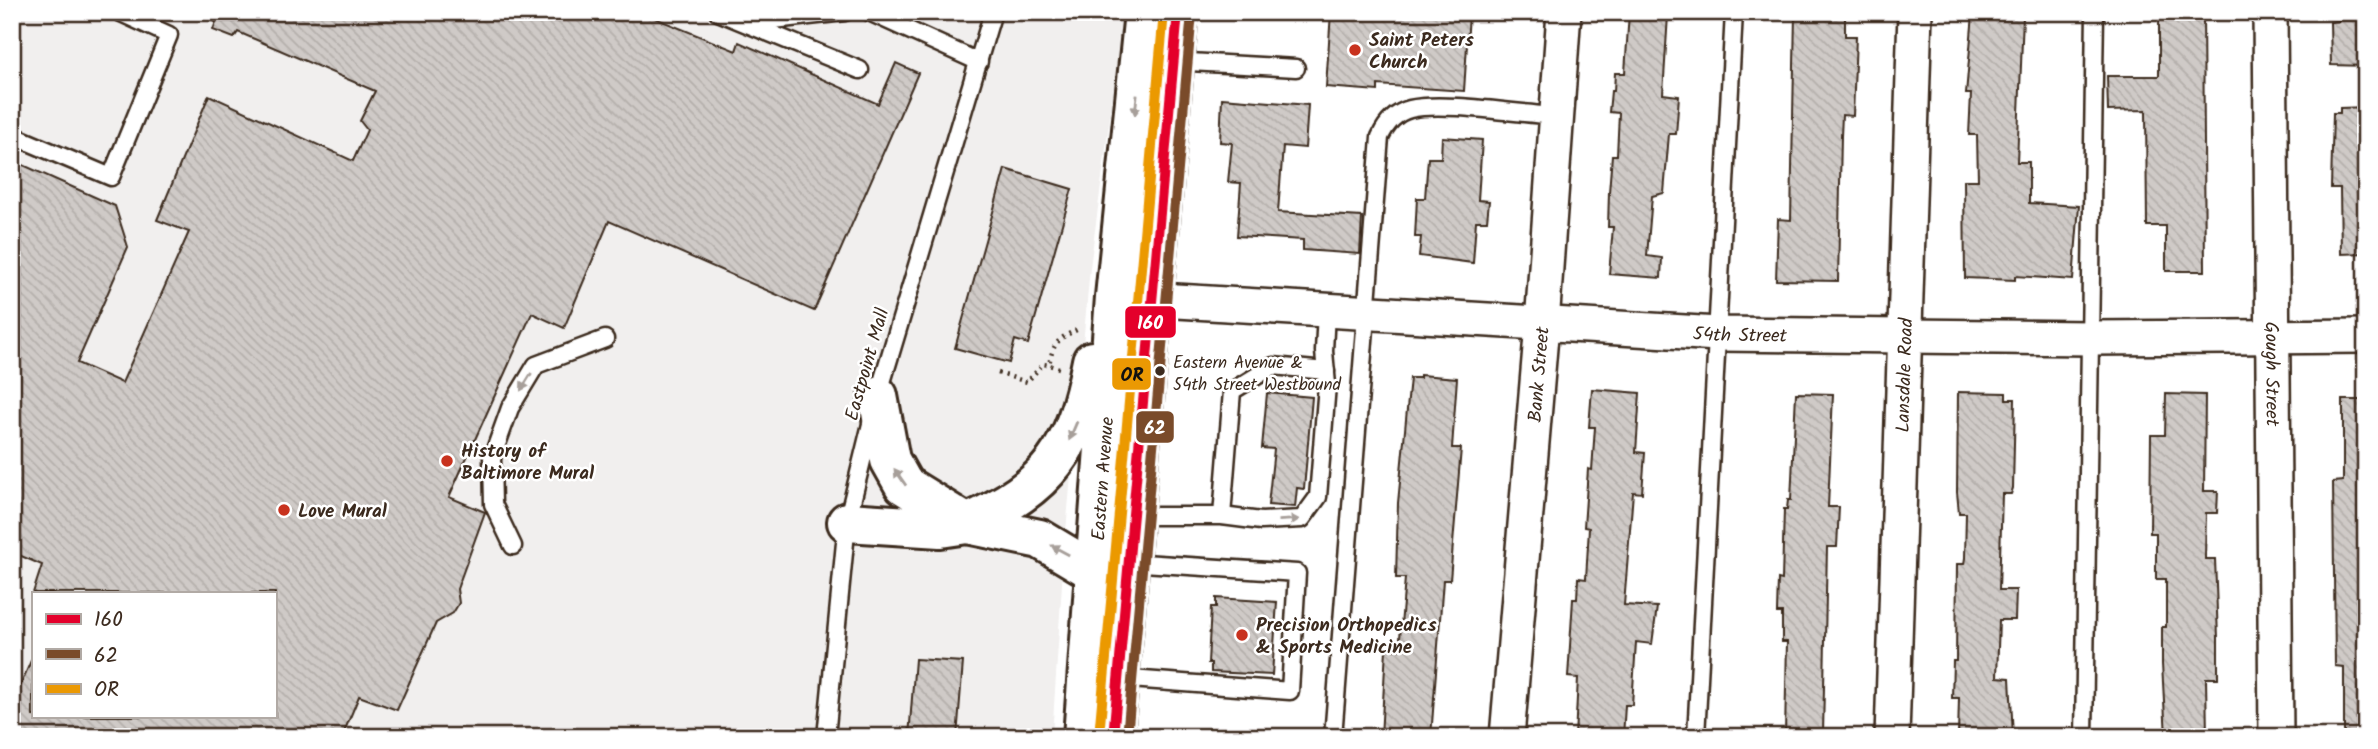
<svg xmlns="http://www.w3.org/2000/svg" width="2378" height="749" font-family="Kalam,sans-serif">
<defs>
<pattern id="building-back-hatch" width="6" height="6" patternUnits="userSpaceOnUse" patternTransform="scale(1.75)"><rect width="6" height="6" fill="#cfcac7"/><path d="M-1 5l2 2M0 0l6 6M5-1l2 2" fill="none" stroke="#b3aeaa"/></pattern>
</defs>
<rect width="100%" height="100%" fill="#fff"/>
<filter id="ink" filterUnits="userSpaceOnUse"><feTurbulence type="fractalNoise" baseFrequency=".0143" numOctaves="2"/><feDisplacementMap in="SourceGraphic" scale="14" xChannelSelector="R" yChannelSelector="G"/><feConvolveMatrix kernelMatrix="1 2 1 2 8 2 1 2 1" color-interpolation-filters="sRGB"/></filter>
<g filter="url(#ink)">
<path fill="#f1efee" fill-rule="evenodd" d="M12 12H1124L1090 268 1064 553 1052 737H12ZM33 593H275V716H33Z"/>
<g fill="url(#building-back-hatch)" stroke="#3b2a1e" stroke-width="2">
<path d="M193 12H640L736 51 739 42 878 104 896 63 918 73 814 311 609 221 564 328 532 313 449 497 485 512 457 589 459 603 453 613 436 623 397 710 359 696 342 737H12V705L33 656V716H275V593H33L42 565 12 552V160L115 206 128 247 77 363 122 383 189 232 157 220 209 95 353 161 367 130 360 121 375 91 238 32 234 38 213 30 216 22Z"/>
<path d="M1331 12 1469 14 1464 91 1378 85V91L1326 87Z"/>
<path d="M1629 12 1668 15 1663 94 1679 96 1676 134H1669L1664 193 1652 196 1647 256 1662 258 1661 278 1609 274 1613 227H1608L1609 192 1612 155H1617L1619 113 1609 112 1611 91H1614L1615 73H1625Z"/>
<path d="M2159 12H2203L2205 271H2166V226H2147L2146 110 2108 111 2107 76H2159Z"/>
<path d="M2339 12H2366V66L2331 65 2330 22 2339 21Z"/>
<path d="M1795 14 1845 16V36H1856L1853 116 1842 115 1841 136 1838 281 1776 280 1778 219 1791 220Z"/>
<path d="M1973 14 2023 16 2017 162H2029V203L2079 206 2073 280 2015 276V280L1965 278 1964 180H1978L1977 135H1969L1971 94H1966Z"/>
<path d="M1222 98 1308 105 1305 148 1283 146 1278 212 1362 217 1360 254 1303 250V240L1237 236 1241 183 1228 182 1232 143 1220 142Z"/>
<path d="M2366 107V253L2341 254 2340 188H2331L2333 113H2340V108Z"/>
<path d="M1442 137 1482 140 1478 200 1489 201 1487 221H1476L1473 263 1419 256 1421 237H1415L1417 198H1425L1428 158H1441Z"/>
<path d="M1005 169 1072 189 1028 344 1015 340 1009 363 955 348Z"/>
<path d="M1420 375 1457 378 1452 448H1461L1450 580H1443L1431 737H1381L1386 649 1399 650 1405 578H1396L1398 503 1410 378H1420Z"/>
<path d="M1592 389 1640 393 1636 452 1645 453 1642 493 1633 492 1624 605 1657 607 1652 644 1636 642 1632 705H1625L1623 737H1575L1578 678 1568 677 1573 599H1577L1578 578 1586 579 1589 528 1584 527 1588 469 1592 470 1595 427H1589Z"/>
<path d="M1958 392 2006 393V399H2015L2013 488 2011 494H2002L1999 590H2016L2015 620H1999L1997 677 2010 678 2013 737H1958L1959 698H1952L1953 661H1956L1957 564H1964L1965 558 1966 513H1959L1957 492Z"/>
<path d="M1267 393 1312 397 1304 489 1297 488 1295 507 1268 505 1274 449 1262 448Z"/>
<path d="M1796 393 1833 394 1828 507H1839L1837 547H1827L1823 734 1785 733 1787 642H1782V613H1777L1778 579 1782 580 1784 509H1787L1788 500H1791Z"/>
<path d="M2166 394 2205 395 2204 491H2218L2217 513H2206L2205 559H2215L2218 638V678H2206L2207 737H2166L2162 664V627H2166V579H2156V533H2150L2151 435H2165Z"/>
<path d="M2343 400H2366V737H2344V667L2335 666 2333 482 2343 481Z"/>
<path d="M1216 598 1277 602 1272 675 1211 672V663H1208L1211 607H1216Z"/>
<path d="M915 659 963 662 957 737H909Z"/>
</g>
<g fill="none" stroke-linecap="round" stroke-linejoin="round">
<g stroke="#3b2a1e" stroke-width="21">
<g id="service">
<path d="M718 12 860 70"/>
<path d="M869 12 979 62"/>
<path d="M746 23 845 12"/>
<path d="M1171 61 1296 68"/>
<path d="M12 135 111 177 169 35 119 12"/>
<path d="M877 399 993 12"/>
<path d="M1134 516H1222L1261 521 1302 519 1318 497 1327 385 1324 351 1326 311"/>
<path d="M1222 516 1232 391 1273 366 1326 371"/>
<path d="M513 546 493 504 492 458 510 408 536 365 605 339"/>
<path d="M1117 678 1290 691 1297 573 1128 562"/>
<path d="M826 737 847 522 872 420"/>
<path d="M1333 737 1380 137C1386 124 1395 113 1410 109 1441 101 1521 114 1556 116"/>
<path d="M1696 737 1734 12"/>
<path d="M2084 737 2095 12"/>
</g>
</g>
<g stroke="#3b2a1e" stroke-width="38">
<g id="minor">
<path id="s1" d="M2270 12 2276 737"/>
<path id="s2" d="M1127 298 1718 334 2091 338 2366 336"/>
<path id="s3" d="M1507 737 1542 324 1564 12"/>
<path id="s4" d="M1892 737 1915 12"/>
</g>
</g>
<g stroke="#3b2a1e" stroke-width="44">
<g id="primary">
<path d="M878 396 890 460 904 485 967 524C1051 485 1075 451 1092 361"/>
<path d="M847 522 940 528 967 524 1040 539 1095 572 1100 592"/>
<path id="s5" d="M1083 737 1115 297 1144 12"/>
<path d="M1113 737 1178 12"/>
</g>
</g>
<g stroke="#3b2a1e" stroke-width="4.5" stroke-dasharray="2 5" stroke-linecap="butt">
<path d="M1059 368 1049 365C1053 343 1058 338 1079 329"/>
<path d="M998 373 1027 382 1043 364 1049 365"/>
</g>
<use href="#service" stroke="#fff" stroke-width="16"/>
<use href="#minor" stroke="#fff" stroke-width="33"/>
<use href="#primary" stroke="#fff" stroke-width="38"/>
<g stroke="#fff" stroke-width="16">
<path id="bus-1" d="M1113 737 1178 12"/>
</g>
<g stroke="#fff" stroke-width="16">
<path id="bus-2" d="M1127 737 1192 13"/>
</g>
<g stroke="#fff" stroke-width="16">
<path id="bus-3" d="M1099 736 1164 12"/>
</g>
<use href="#bus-1" stroke="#e4002b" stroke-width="10"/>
<use href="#bus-2" stroke="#7a4b2a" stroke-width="10"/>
<use href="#bus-3" stroke="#eb9903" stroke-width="10"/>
</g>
<defs><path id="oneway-solid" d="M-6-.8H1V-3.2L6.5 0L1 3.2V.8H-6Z" transform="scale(1.75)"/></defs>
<g fill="#a79f9a">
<use href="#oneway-solid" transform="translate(1136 105) rotate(96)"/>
<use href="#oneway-solid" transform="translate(526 382) rotate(122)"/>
<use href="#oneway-solid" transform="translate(1073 431) rotate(113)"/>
<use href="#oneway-solid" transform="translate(900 477) rotate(-125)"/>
<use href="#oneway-solid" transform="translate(1289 520) rotate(-3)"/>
<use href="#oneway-solid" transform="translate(1060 550) rotate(-151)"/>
</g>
</g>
<g fill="#c8321e" stroke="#fff" stroke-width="2.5">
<circle cx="1355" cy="50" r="7"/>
<circle cx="447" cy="461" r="7"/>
<circle cx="284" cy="510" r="7"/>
<circle cx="1242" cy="635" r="7"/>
</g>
<circle fill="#3b2a1e" stroke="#fff" stroke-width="2.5" cx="1160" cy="371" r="6"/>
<g text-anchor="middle" stroke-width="5" stroke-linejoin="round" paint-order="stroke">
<g font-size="17" fill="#3b2a1e" stroke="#fff" text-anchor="start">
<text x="1173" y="368">Eastern Avenue &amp;<tspan x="1173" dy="22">54th Street Westbound</tspan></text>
</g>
<g font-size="19" font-weight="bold" fill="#3b2a1e" stroke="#fff" text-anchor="start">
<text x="1369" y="46">Saint Peters<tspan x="1369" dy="22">Church</tspan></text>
<text x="461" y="457">History of<tspan x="461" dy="22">Baltimore Mural</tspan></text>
<text x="298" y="517">Love Mural</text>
<text x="1256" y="631">Precision Orthopedics<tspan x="1256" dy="22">&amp; Sports Medicine</tspan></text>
</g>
<g font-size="19" fill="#3b2a1e" stroke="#fff">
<text dy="7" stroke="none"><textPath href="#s2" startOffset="614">54th Street</textPath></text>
<text transform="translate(866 364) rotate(-74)" y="7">Eastpoint Mall</text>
<text dy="7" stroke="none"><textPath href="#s1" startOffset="362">Gough Street</textPath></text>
<text dy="7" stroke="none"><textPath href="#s3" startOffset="364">Bank Street</textPath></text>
<text dy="7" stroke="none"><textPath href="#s4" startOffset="362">Lansdale Road</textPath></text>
<text dy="7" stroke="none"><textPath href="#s5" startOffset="259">Eastern Avenue</textPath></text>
</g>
</g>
<g stroke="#fff" stroke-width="2.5">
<rect x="1124" y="305" width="53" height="34" rx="7" fill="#e4002b"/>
<rect x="1111" y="357" width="41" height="34" rx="7" fill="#eb9903"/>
<rect x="1135" y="410" width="40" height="34" rx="7" fill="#7a4b2a"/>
</g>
<g font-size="19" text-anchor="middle" font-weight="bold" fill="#fff">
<text x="1150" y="329">160</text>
<text x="1155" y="434">62</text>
</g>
<g font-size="19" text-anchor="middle" font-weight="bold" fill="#111">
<text x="1132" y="381">OR</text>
</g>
<rect width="2378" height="749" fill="none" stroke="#fff" stroke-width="42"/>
<rect x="21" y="21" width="2336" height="707" fill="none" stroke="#3b2a1e" stroke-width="2.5" filter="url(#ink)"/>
<rect x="32" y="592" width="245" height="126" fill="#ffffff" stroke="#b1aaa5" stroke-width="2"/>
<rect x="46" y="614" width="35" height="10" fill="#e4002b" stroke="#b1aaa5" stroke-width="2"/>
<text x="94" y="626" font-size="21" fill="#3b2a1e">160</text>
<rect x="46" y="649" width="35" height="10" fill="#7a4b2a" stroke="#b1aaa5" stroke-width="2"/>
<text x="94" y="662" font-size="21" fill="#3b2a1e">62</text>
<rect x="46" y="684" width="35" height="10" fill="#eb9903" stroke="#b1aaa5" stroke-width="2"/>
<text x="94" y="696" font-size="21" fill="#3b2a1e">OR</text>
</svg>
